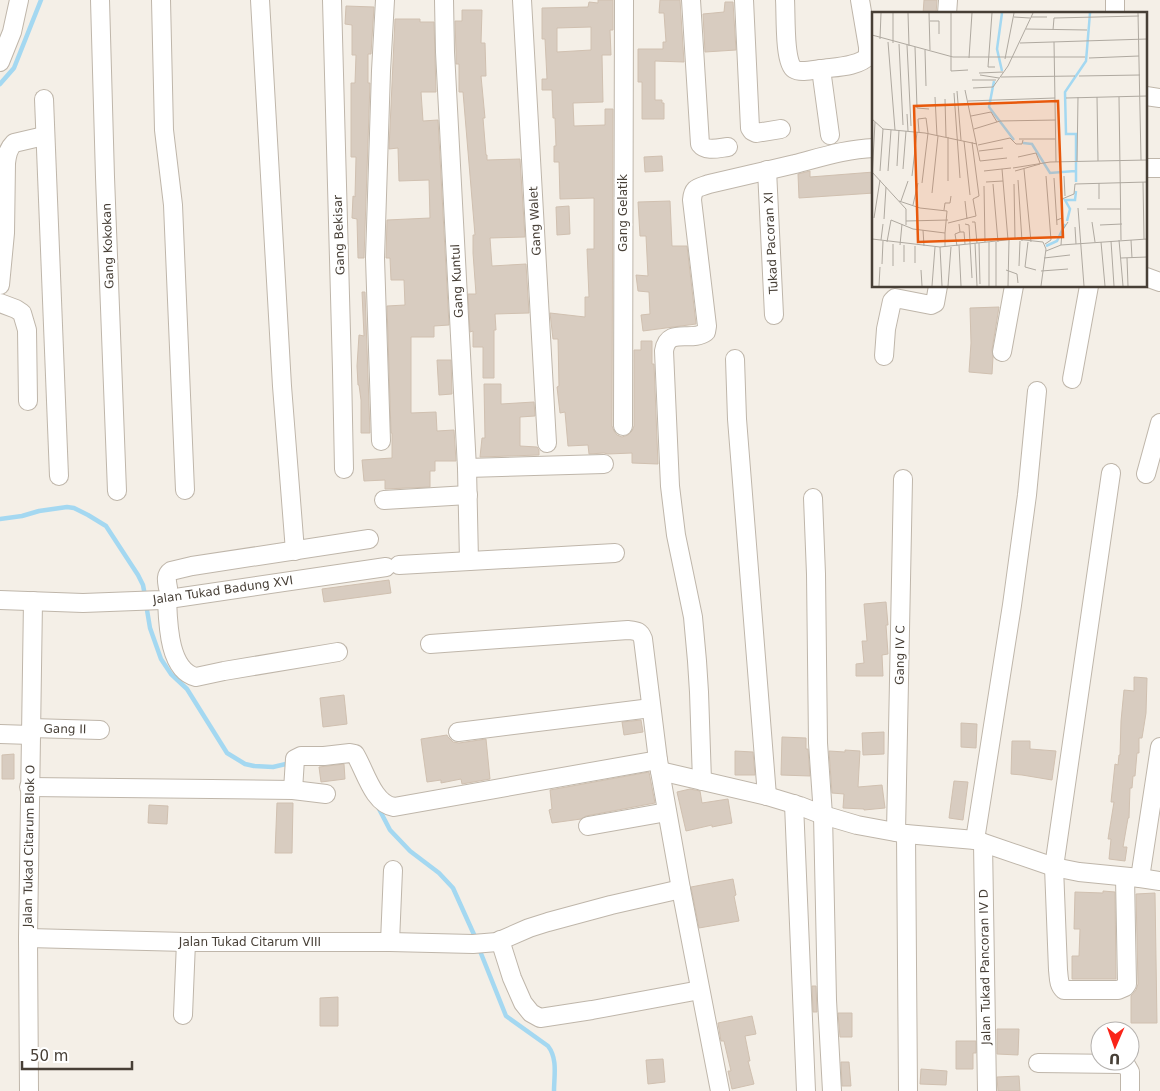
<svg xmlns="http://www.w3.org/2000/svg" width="1160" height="1091" font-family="'DejaVu Sans',sans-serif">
<rect width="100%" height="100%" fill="#f4efe7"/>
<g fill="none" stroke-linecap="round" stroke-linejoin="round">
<g stroke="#a4d8f1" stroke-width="4.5">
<path d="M0 84 14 68 41 0"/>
<path d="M0 519 22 516 39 511 67 507 74 508 88 515 106 526 138 575 143 585 145 596"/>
<path d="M146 604 150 628 161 659 171 674 187 689 227 753 245 764 254 766 273 767 290 763"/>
<path d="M377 805 390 830 410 851 439 873 453 888 476 939"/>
<path d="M478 946 506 1016 548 1046C558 1059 554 1076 554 1091"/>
</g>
</g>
<g fill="#d8ccc0" stroke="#d0c0b0" fill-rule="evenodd">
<path d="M598 0H613V30H610L611 55H602L603 102 573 103 574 126 605 125V109H613L612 426 614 431 617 435 622 437 628 435 632 431 634 426V350H641V341H652V364H654L658 464 632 463V453L608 454 604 453 589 454 588 445 568 446 565 412 560 413 557 387 559 386 558 339H553L550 313 585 317V297H589L587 249H594V198L560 199 559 162H554V146H556L555 118H553L552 90H542V79H547L545 39H542V8L588 7 589 2 598 3ZM591 27V50L557 52V28Z"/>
<path d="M660 0H680L684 62 655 61V100H662V103H664V119H642V82H638V49H663V42H666L664 13H659Z"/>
<path d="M924 0H937L936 14H923Z"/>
<path d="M725 2H733L736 50 705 52 703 14 724 12Z"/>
<path d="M346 6 374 7 371 54H368V83H370L364 258H358L357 219 352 218 353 196 355 197 356 157H351V83H355L356 55H352V25L345 24Z"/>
<path d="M462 10H482L481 43H485L486 76H481L485 118H483L486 155H487V160L520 159 525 237 490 238 492 266 526 264 529 313 495 314 496 330H494V378H483V347H473V331L470 332 468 294H476L473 253V235H475L463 92H459V64H456V52L455 21H462Z"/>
<path d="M395 19H420V22H434L436 92H421L423 121 438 120 449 325 434 326V337H411V413L436 412 437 431 454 430 456 461H435V471H430V487L385 489V480L364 481 362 460 392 458V433H391L387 306 405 305 404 280H391L390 258H386L387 220 430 218 429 180 399 181 398 148 389 149Z"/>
<path d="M662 156 663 171 645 172 644 157Z"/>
<path d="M810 171V177L874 172V193L799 198 798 174Z"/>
<path d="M670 201 672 246H687L696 324 643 331 641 315 650 314 649 292 638 291 636 275 648 276 646 236H640L638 202Z"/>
<path d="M569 206 570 234 557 235 556 207Z"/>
<path d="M362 292H365L370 433H361V400L359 385H358L357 366 359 335 364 336Z"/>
<path d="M999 307 992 350 993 357 992 374 969 372 971 343 970 308Z"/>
<path d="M437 360H451L452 394 439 395Z"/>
<path d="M484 384H501V404L534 402 535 416 520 417V446L537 447 539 450V455L480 457 482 438H485Z"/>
<path d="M389 580 391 593 324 602 322 589Z"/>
<path d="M886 602 888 625H886L888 654 882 655 883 676H856V664L864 663 862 641H867L864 604Z"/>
<path d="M1134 677 1147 678 1146 713 1142 738H1139V753H1137L1135 776H1133L1132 788H1130L1129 818H1128L1123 847H1127L1125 861 1109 859 1111 839H1108L1114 802H1111L1115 764 1118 765 1119 755H1120L1121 721 1124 690 1134 691Z"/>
<path d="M344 695 347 724 323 727 320 698Z"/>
<path d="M641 720 643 732 624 735 622 722Z"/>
<path d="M961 723 977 724 976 748 961 747Z"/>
<path d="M884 732V754L863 755 862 733Z"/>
<path d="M447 735 448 737 453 742 459 743 486 739 490 779 462 784 461 779 441 783V780L427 782 421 739Z"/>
<path d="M782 737 806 738V749H808L810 776 781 775Z"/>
<path d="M1012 741H1030V749L1056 751 1052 780 1022 775 1011 774Z"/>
<path d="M845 750 860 751 858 787 882 785 885 808 864 810V809L843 808 844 794 832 793 829 751 845 752Z"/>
<path d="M735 751 753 752 755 775H735Z"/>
<path d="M14 754V779H2V755Z"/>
<path d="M344 764 345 779 321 782 319 767Z"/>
<path d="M649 772 655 803 586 816 581 819 552 823 549 810 552 809 550 790Z"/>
<path d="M954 781 968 782 963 820 949 818Z"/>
<path d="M690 789 700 791 702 803 728 799 732 823 712 827V825L686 831 677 792Z"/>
<path d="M277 803H293L292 853H275Z"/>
<path d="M149 805 168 806 167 824 148 823Z"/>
<path d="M733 879 736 895 734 896 739 921 699 928 691 887Z"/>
<path d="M1103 891 1115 892 1116 979H1072V956H1079L1080 929H1074L1075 892 1103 893Z"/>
<path d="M1155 893 1157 1023H1131V996L1136 990 1138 984 1136 894Z"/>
<path d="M812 986H816L817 1012H813Z"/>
<path d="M338 997V1026H320V998Z"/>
<path d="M838 1013H852V1037H840Z"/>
<path d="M752 1016 756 1034 745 1036 750 1061H748L754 1084 732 1089 728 1071H731L724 1041H721L718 1023Z"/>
<path d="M997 1029H1019L1018 1055 997 1054Z"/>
<path d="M956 1041H976V1053H973V1069H956Z"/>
<path d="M663 1059 665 1082 648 1084 646 1060Z"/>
<path d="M841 1062H849L851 1086H842Z"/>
<path d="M921 1069 947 1071 946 1085 920 1084Z"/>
<path d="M1019 1076 1020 1091H998L997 1077Z"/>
</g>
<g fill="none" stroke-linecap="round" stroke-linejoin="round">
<g stroke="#bfb6aa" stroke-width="20">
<g id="minor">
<path d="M100 0 105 177 117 491"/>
<path d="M161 0 164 130 173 205 185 490"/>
<path d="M260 0 282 386 295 551"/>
<path d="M332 0 342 370 344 469"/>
<path d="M444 0 445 52 467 468 469 561"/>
<path d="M522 0 547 443"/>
<path d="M691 0 700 144C706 152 719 148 728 147"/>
<path d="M744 0 750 128 752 131 756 133 781 129"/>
<path d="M785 0C786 12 784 63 794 69 800 73 813 70 821 69"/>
<path d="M1115 0V14"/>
<path d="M947 14 948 0"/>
<path d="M0 62 12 32 19 0"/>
<path d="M1146 96 1160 98"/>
<path d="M44 99 59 476"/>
<path d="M830 135 821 69C834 67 859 67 868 56V47L860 0"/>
<path d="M1146 168H1160"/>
<path d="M767 170 774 315"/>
<path d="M1146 277 1160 282"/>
<path d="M0 285 5 233 6 163C7 155 8 149 14 143L44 136"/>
<path d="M0 303 16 309 22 313 27 330 28 401"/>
<path d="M1002 352 1014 286"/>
<path d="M884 356 886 329 892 301 895 298 931 305 935 303 938 286"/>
<path d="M735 359 737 419 767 796"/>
<path d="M1072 379 1089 286"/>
<path d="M623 426 624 0"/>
<path d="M381 441 375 258 381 71 385 0"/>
<path d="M467 468 604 464"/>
<path d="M1111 473 1054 867 1058 970C1059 977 1058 985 1064 990H1118L1125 987 1127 984 1125 877"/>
<path d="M1146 474 1160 423"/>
<path d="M813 498 816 574 818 743 823 815 827 1000 832 1091"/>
<path d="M384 500 468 495"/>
<path d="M399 565 615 553"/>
<path d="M168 588C167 582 165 575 171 571L192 566 369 539"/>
<path d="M167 599C168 621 168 670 196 677L224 671 338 652"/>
<path d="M0 600 83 603 162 600 386 567"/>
<path d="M430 644 628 630C637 631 640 631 643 639L658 760 681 889 720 1091"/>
<path d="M31 728 100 730"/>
<path d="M458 732 651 708"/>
<path d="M0 734 31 735"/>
<path d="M660 771 767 796 800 806 823 815 857 825 906 834 975 840 1054 867 1079 872 1140 878 1160 881"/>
<path d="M702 781 699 692 697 661 693 617 676 535 670 486 664 351C668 326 691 343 706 332L707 326 692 200C693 187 698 188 709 184 738 177 766 171 795 164 822 157 846 149 874 148"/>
<path d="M29 787 293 790 326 794"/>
<path d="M293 790 295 759 301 756H324L350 753 355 754C365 770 373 804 394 807L658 760"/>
<path d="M794 804 806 1091"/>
<path d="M588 826 667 812"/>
<path d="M896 832 903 479"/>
<path d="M906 834 908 1091"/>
<path d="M975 840 1012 605 1027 495 1037 391"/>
<path d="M983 843 987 1091"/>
<path d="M1140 878 1160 747"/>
<path d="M28 938 186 942H390L473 944 497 942 529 928 548 922 611 905 681 889"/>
<path d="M500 940 512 978 523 1003 531 1013 540 1018 592 1010 700 990"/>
<path d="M390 942 393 870"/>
<path d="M183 1015 186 942"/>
<path d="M1038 1063 1120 1064 1126 1065 1130 1072V1091"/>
<path d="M29 1091 28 938 33 601"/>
</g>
</g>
<use href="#minor" stroke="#fff" stroke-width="18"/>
</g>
<g text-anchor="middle" stroke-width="4.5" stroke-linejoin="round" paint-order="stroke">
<g font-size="12" fill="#473f36" stroke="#fff">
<text transform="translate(623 213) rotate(-90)" y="4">Gang Gelatik</text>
<text transform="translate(535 221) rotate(-93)" y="4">Gang Walet</text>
<text transform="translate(339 235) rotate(-92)" y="4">Gang Bekisar</text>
<text transform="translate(771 243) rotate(-93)" y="4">Tukad Pacoran XI</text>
<text transform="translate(108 246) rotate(-92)" y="4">Gang Kokokan</text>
<text transform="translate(457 281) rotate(-93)" y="4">Gang Kuntul</text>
<text transform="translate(223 590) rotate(-8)" y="4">Jalan Tukad Badung XVI</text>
<text transform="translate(900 655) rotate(-89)" y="4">Gang IV C</text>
<text transform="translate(65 729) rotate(1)" y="4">Gang II</text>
<text transform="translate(29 846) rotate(-89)" y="4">Jalan Tukad Citarum Blok O</text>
<text x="250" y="946">Jalan Tukad Citarum VIII</text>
<text transform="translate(985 967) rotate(-91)" y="4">Jalan Tukad Pancoran IV D</text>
</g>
</g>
<g transform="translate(872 12)">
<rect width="275" height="275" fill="#f4efe7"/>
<path fill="none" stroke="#a4d8f1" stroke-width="2.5" d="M130 1 125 37 130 59M122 69 117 95 142 128M151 131 160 132 178 161 203 159M204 170V122H194L193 80 214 49 218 1M195 209 198 197 193 188H203L204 179M174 234 185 229 193 212"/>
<path fill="none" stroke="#afa9a0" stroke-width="1" d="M36 1 37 34M57 1 58 38M79 1V59L96 58M120 1 116 55H123M266 1 269 148M142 5 158 6M159 5H175M58 9H67V22M154 17 215 18M181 18 182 6 267 4M0 23 81 45H213M8 27 9 1M16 30 23 118M182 30 184 150M21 31V1M148 31 275 27M27 32 31 113M35 33 39 114M43 35 45 96 57 97M53 38 54 74M97 46 100 1M217 46 267 44M133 47 142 1M107 61 131 60M108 63 127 66M207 64 268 63M129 65 203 64M100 68H124M101 76 121 75 136 54 161 1M93 78 108 149 135 146M85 79 89 128M82 81 88 166M63 85 65 124M225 85 226 149M247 85 249 228M194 86 275 84M73 87 74 125M96 89 183 86M35 102 36 119M99 104 119 100 125 110M0 107 11 117 53 121 105 132M102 117 128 109 184 108M47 120 46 107 54 106 56 121 50 171M76 125V169M147 127H184M92 129 98 183M106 133 138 126 144 132H150L151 128M107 139 131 136M146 145 164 141 168 151M205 150 206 85M25 154 27 118M141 156 178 150 275 148M31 157 34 119M130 157 136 228M152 157 159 230M8 159 11 117M16 159 19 118M112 159 139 156M143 159 168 152M0 160 34 197V213M40 164 45 120M192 164 193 184M182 166 185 213M0 167 3 110M146 168 150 229M114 170 131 169M271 170 272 227M121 172 126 230M142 172 143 227M112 174 113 230M60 181 66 124M227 187V171M27 189 48 196 75 199 73 221M29 189 36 169M93 189 95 207M41 193 46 171M206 196 212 274M215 197H249M72 198 73 191H78L79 184M2 206 8 168M12 207 14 175M185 208 190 206V187L202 182 203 172 275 170M34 209 76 208M100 210H103L105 231M220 210 223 230M76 211 104 204 101 187 107 184 100 130M93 212 97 213 100 266M228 213 250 212M203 215 204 232M51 218 52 234M88 220H92L93 232M0 227 68 235 143 227 171 230 174 237 169 274M9 228 11 212M247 228 251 274M259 228 260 246M239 229 242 274M15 230 19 208 41 217 73 221V234M117 230V274M156 230 153 255 164 258M229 230 233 274M103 231 105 274M107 231 108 272M173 232 179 228 174 164M28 233 30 212M32 233V250M87 233 89 274M189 233 190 219 196 210M43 234V251M85 234 83 222 88 220 87 212M68 235 70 274M174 239 189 233 275 227M172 246 198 243M249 246 275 245M255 246 256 274M10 252 11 229M21 254V232M147 254 148 229M49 258 50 274M134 258 145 262 146 271M169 259 196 257M7 274 8 255M60 274 63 235M76 274 79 235M124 274V230M136 274 137 228"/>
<path fill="#e8590c" fill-opacity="0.15" stroke="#e8590c" stroke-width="2.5" d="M186 89 191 225 46 230 42 94Z"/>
<rect width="275" height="275" fill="none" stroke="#473f36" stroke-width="2.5"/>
</g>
<g transform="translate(1115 1046) rotate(182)"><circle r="24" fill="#ffffff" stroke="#b5b2af"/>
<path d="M0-4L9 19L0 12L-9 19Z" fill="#fa2418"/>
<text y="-8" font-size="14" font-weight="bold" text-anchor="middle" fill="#473f36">U</text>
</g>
<path d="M22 1061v8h110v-8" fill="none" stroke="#473f36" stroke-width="2.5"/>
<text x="30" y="1061" font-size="15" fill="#473f36" stroke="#ffffff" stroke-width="4" paint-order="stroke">50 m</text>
</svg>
